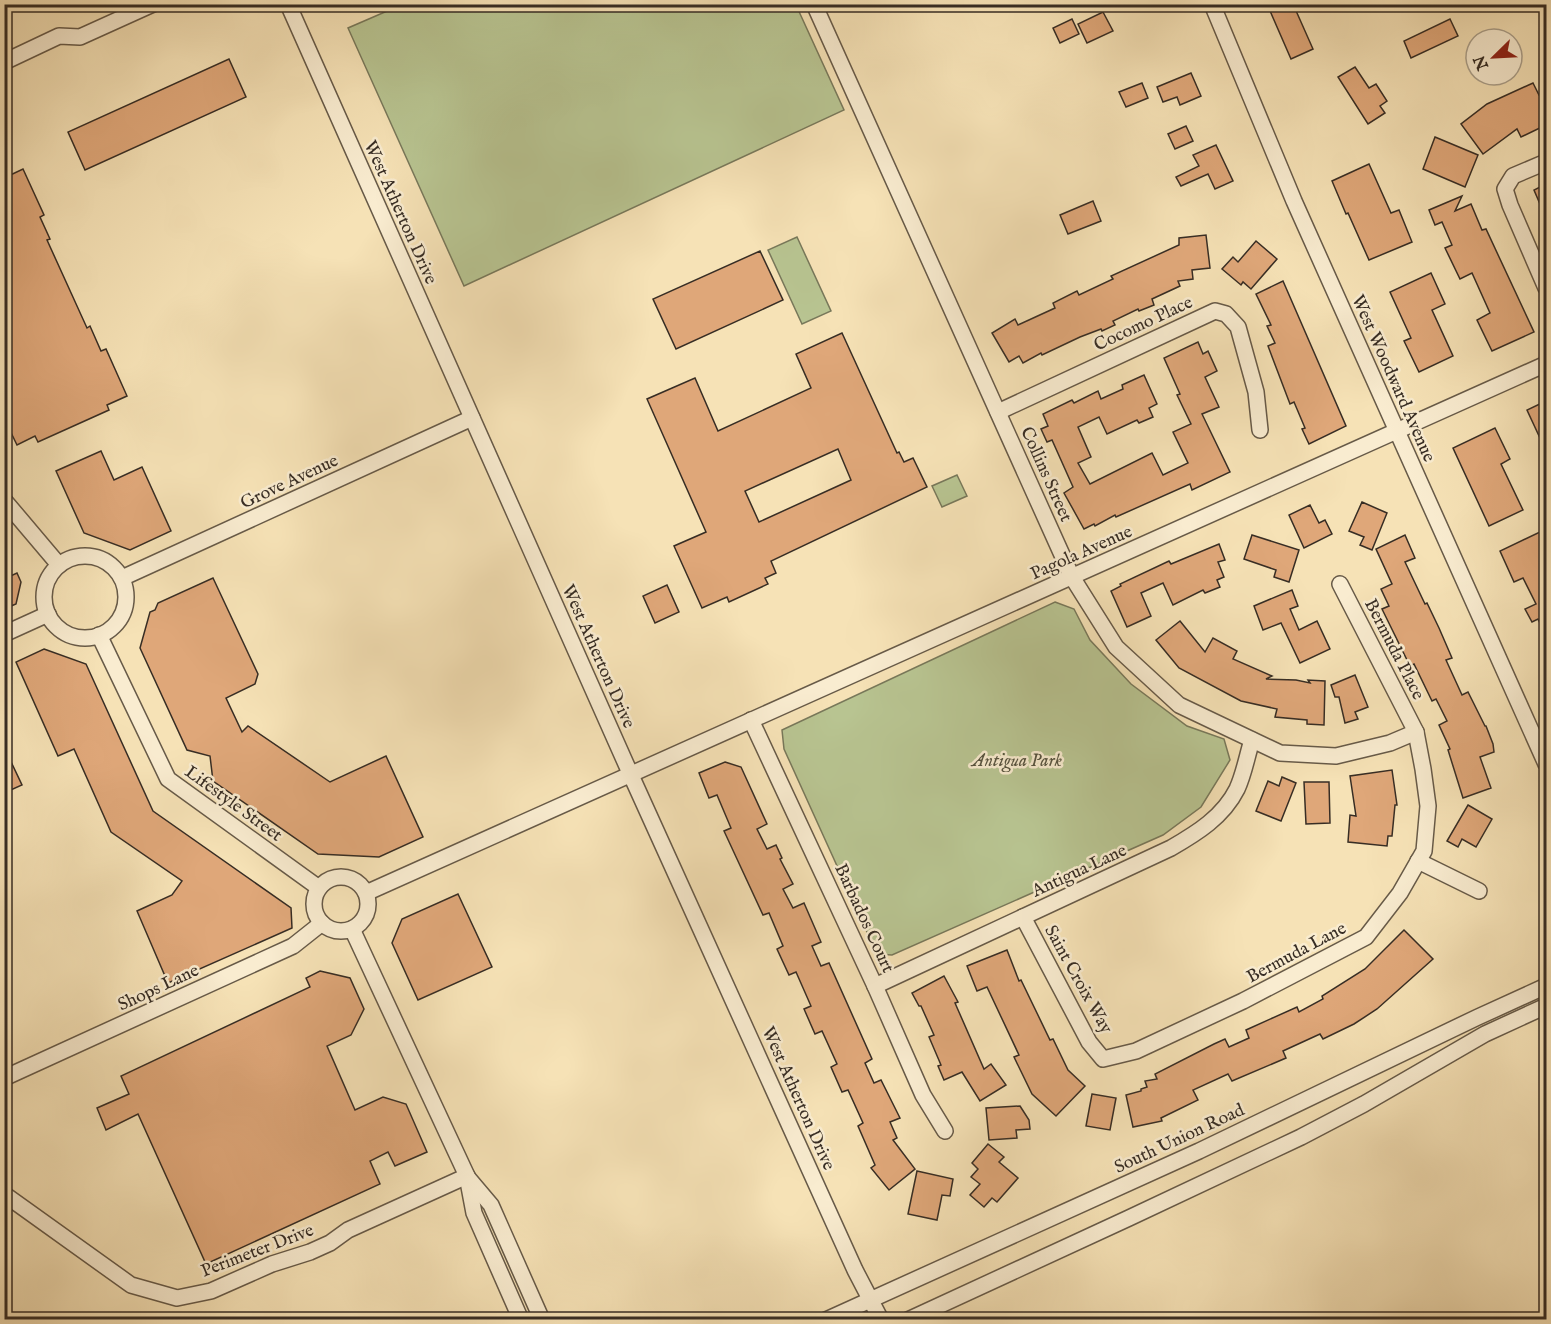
<svg xmlns="http://www.w3.org/2000/svg" width="1551" height="1324" font-family="'IM FELL English',serif">
<rect width="100%" height="100%" fill="#f6e2b6"/>
<filter id="stains"><feTurbulence type="fractalNoise" baseFrequency=".00333" numOctaves="4"/><feColorMatrix values="0 0 0 0 .2 0 0 0 0 .09 0 0 0 0 .02 0 0 0 .5 -.17"/></filter>
<radialGradient id="worn" r=".72"><stop offset=".6" stop-color="#630" stop-opacity="0"/><stop offset="1" stop-color="#630" stop-opacity=".3"/></radialGradient>
<g fill="#b8c491" stroke="#78785a" stroke-width="1.5">
<path d="M401 5H796L844 110 464 286 348 28Z"/>
<path d="M797 237 831 311 802 324 768 250Z"/>
<path d="M957 475 967 496 942 507 932 486Z"/>
<path d="M1055 602 1074 609 1090 640 1131 684 1187 726 1224 739 1230 760 1201 807 1163 835 892 955 877 954 784 749 782 730Z"/>
</g>
<g fill="#dfa779" stroke="#372d24" stroke-width="1.5" fill-rule="evenodd">
<path d="M1267 4H1293L1313 49 1291 59Z"/>
<path d="M1103 12 1113 31 1087 43 1078 24Z"/>
<path d="M1072 19 1079 34 1060 43 1053 28Z"/>
<path d="M1450 19 1458 36 1411 58 1404 41Z"/>
<path d="M229 59 246 97 85 170 68 132Z"/>
<path d="M1355 67 1369 88 1376 84 1387 101 1380 106 1385 113 1368 124 1338 77Z"/>
<path d="M1191 73 1201 96 1180 105 1177 97 1163 102 1157 87Z"/>
<path d="M1142 83 1148 98 1126 107 1119 92Z"/>
<path d="M1533 83 1539 95 1546 92V125L1521 137 1517 129 1483 154 1461 124 1487 104Z"/>
<path d="M1186 126 1193 141 1175 149 1168 134Z"/>
<path d="M1435 137 1478 155 1465 187 1423 169Z"/>
<path d="M1216 145 1233 181 1215 189 1208 174 1181 186 1176 177 1199 166 1193 155Z"/>
<path d="M1369 164 1391 213 1399 210 1412 242 1369 260 1348 213 1346 214 1332 181Z"/>
<path d="M23 169 44 215 40 217 50 239 47 240 87 328 90 326 101 351 106 349 127 396 107 405 109 410 38 442 35 436 17 445 4 418V178Z"/>
<path d="M1546 184V218L1534 190Z"/>
<path d="M1462 196 1455 211 1471 204 1482 230 1486 229 1534 332 1492 351 1477 320 1490 313 1472 273 1460 279 1445 248 1452 245 1442 222 1435 225 1429 210Z"/>
<path d="M1093 201 1101 221 1068 234 1060 215Z"/>
<path d="M1206 235 1210 268 1192 270 1193 279 1178 281 1180 286 1152 299 1154 305 1139 311 1138 309 1113 321 1115 325 1102 331 1101 329 1080 337 1042 355 1041 353 1023 363 1019 356 1009 362 992 333 1015 319 1018 325 1055 308 1053 303 1077 291 1079 295 1113 279 1111 276 1179 245V238Z"/>
<path d="M1256 241 1277 259 1251 289 1243 282 1241 285 1222 269 1233 257 1238 262Z"/>
<path d="M760 251 783 300 676 349 653 299Z"/>
<path d="M1431 273 1445 304 1432 310 1453 356 1419 372 1404 341 1411 338 1390 292Z"/>
<path d="M1283 281 1346 426 1309 444 1302 429 1305 428 1294 402 1290 404 1268 346 1275 343 1267 326 1271 325 1256 294Z"/>
<path d="M842 333 897 453 899 452 904 462 913 458 927 487 771 561 776 573 765 578 768 584 729 602 727 597 702 608 674 546 706 532 647 399 695 378 718 431 811 388 796 354ZM838 449 851 480 759 522 745 491Z"/>
<path d="M1198 342 1203 354 1208 351 1217 371 1205 377 1219 407 1202 414 1230 472 1192 490 1190 484 1116 517 1115 515 1095 526 1094 524 1084 529 1064 493 1073 487 1052 440 1047 442 1041 429 1048 426 1043 414 1072 400 1074 403 1098 391 1101 399 1123 389 1122 385 1144 375 1157 404 1149 408 1153 417 1139 423 1137 420 1107 434 1099 417 1078 427 1091 457 1078 463 1090 484 1152 453 1163 475 1188 463 1173 432 1191 424 1177 395 1180 394 1164 358Z"/>
<path d="M1546 401V451L1527 410Z"/>
<path d="M1495 428 1510 459 1501 464 1523 510 1489 526 1453 448Z"/>
<path d="M101 451 114 480 142 467 171 531 130 550 84 533 56 471Z"/>
<path d="M1362 502 1387 513 1372 550 1360 545 1364 537 1349 531Z"/>
<path d="M1310 505 1319 523 1325 520 1332 534 1304 548 1289 515Z"/>
<path d="M1542 531 1546 540V636L1538 619 1532 622 1525 609 1536 604 1523 578 1514 582 1500 551Z"/>
<path d="M1252 535 1299 550 1289 582 1274 577 1276 570 1244 559Z"/>
<path d="M1405 535 1415 558 1405 562 1425 604 1427 603 1439 628 1452 658 1446 660 1462 695 1468 692 1485 726H1486L1493 744 1494 752 1480 757 1491 788 1463 798 1448 750 1450 749 1439 725 1447 721 1436 699 1432 701 1414 664 1410 666 1382 609 1389 606 1381 589 1392 584 1376 549Z"/>
<path d="M1219 544 1225 560 1218 562 1224 577 1217 580 1220 587 1205 593 1203 590 1173 605 1163 583 1141 593 1151 616 1127 627 1111 591 1121 586 1120 584 1169 561 1171 564Z"/>
<path d="M17 573 21 582 16 604 4 609V579Z"/>
<path d="M213 578 258 674 255 684 226 698 242 732 248 726 330 782 386 756 423 837 379 857 318 854 213 781 210 756 187 750 140 648 150 612 155 610 158 603Z"/>
<path d="M667 585 679 612 655 623 643 596Z"/>
<path d="M1292 590 1298 606 1290 609 1299 630 1317 621 1330 649 1300 663 1281 623 1263 630 1254 606Z"/>
<path d="M1180 621 1205 652 1213 638 1237 651 1233 659 1272 676 1266 679 1296 680 1310 683 1308 680 1325 681 1324 725 1307 724V720L1275 717 1277 709 1241 701 1179 668 1156 640Z"/>
<path d="M44 649 86 664 153 811 291 908 292 928 168 983 137 911 172 895 182 881 111 832 74 749 58 756 16 662Z"/>
<path d="M1355 675 1368 707 1355 712 1358 719 1345 723 1339 697H1335L1331 685Z"/>
<path d="M4 747 22 785 4 793Z"/>
<path d="M725 762 741 767 767 824 757 829 767 849 776 845 782 858 780 859 793 884 783 889 793 908 804 903 821 942 812 946 821 966 829 963 872 1059 865 1063 874 1083 881 1080 900 1118 890 1122 897 1138 893 1140 915 1169 889 1190 871 1168 875 1165 858 1126 863 1123 848 1090 842 1092 831 1067 837 1064 822 1031 815 1034 804 1009 811 1006 796 972 789 975 777 949 783 946 769 913 763 915 724 831 731 828 717 795 709 798 699 773Z"/>
<path d="M1392 770 1397 805H1395L1392 836H1388L1387 846 1348 842 1350 815 1356 816 1350 776Z"/>
<path d="M1282 777 1296 783 1281 821 1256 811 1268 781 1279 786Z"/>
<path d="M1304 782H1329L1330 823 1306 824Z"/>
<path d="M1468 805 1492 819 1476 847 1462 839 1458 847 1447 841Z"/>
<path d="M458 894 492 967 418 1000 392 943 402 919Z"/>
<path d="M1404 930 1433 959 1377 1009 1354 1024 1323 1039 1320 1034 1283 1051 1286 1058 1232 1081 1228 1074 1193 1090 1198 1100 1161 1118 1162 1121 1133 1127 1126 1095 1141 1091V1089L1147 1087 1145 1081 1157 1079 1155 1074 1214 1044 1225 1039 1229 1047 1249 1038 1246 1030 1297 1007 1299 1012 1323 999 1322 996 1365 969Z"/>
<path d="M1007 950 1019 981 1021 980 1050 1040 1053 1039 1068 1070 1085 1086 1056 1116 1032 1094 1014 1057 1019 1055 987 987 977 991 967 966Z"/>
<path d="M320 971 350 978 364 1009 351 1035 327 1046 355 1110 383 1097 406 1104 427 1152 395 1166 388 1152 370 1161 380 1184 206 1264 138 1114 106 1130 97 1108 129 1094 121 1076 310 987 306 978Z"/>
<path d="M944 976 958 1002 955 1003 984 1069 991 1064 1006 1085 980 1101 962 1072 944 1080 938 1066 941 1065 929 1037 934 1035 921 1006H919L912 993Z"/>
<path d="M1092 1094 1116 1098 1110 1130 1086 1126Z"/>
<path d="M1020 1106 1029 1120 1030 1129 1016 1130 1017 1138 989 1140 986 1108Z"/>
<path d="M988 1144 1004 1157 999 1162 1018 1178 997 1202 992 1198 984 1207 970 1195 980 1184 971 1177 978 1169 972 1163Z"/>
<path d="M917 1171 953 1179 950 1196 942 1195 937 1220 908 1214Z"/>
</g>
<g fill="none" stroke-linecap="round" stroke-linejoin="round">
<g stroke="#675a48" stroke-width="18">
<g id="minor">
<path d="M288 4 630 773 855 1270 881 1320"/>
<path d="M814 4 1072 577 1116 647 1179 705 1280 753 1336 756 1390 743 1416 732"/>
<path d="M1212 4 1294 201 1546 764"/>
<path d="M4 62 59 36 80 37 153 4"/>
<path d="M1546 162 1513 176 1505 189 1510 205 1546 288"/>
<path d="M998 412 1215 311 1226 314 1238 327 1256 392 1260 430"/>
<path d="M4 500 59 565"/>
<circle cx="85" cy="597" r="41"/>
<path d="M122 578 472 418"/>
<path d="M4 634 48 614"/>
<path d="M99 635 168 779 319 888"/>
<path d="M751 720 875 986 923 1095 945 1131"/>
<path d="M1418 861 1479 891"/>
<circle cx="341" cy="904" r="27"/>
<path d="M366 893 1546 364"/>
<path d="M1023 917 1089 1042 1103 1059 1136 1051 1243 1001 1366 937 1400 893 1424 851 1428 806 1423 769 1416 732 1340 584"/>
<path d="M352 929 467 1176 474 1213 521 1320"/>
<path d="M875 986 1171 848C1197 833 1223 817 1237 789 1244 774 1247 756 1252 740"/>
<path d="M4 1078 293 946 322 923"/>
<path d="M469 1179 491 1205 542 1320"/>
<path d="M4 1194 131 1285 177 1298 211 1291 272 1264 310 1252 330 1243 348 1230 467 1176"/>
<path d="M826 1320 1199 1151 1478 1017 1546 986"/>
<path d="M908 1320 1129 1218 1301 1137 1364 1104 1485 1034 1546 1006"/>
</g>
</g>
<use href="#minor" stroke="#f9ecd0" stroke-width="15"/>
</g>
<g text-anchor="middle" stroke-width="5" stroke-linejoin="round" paint-order="stroke">
<g font-size="18" fill="#372d24" stroke="#f9ecd0">
<text transform="translate(401 212) rotate(66)" y="6">West Atherton Drive</text>
<text transform="translate(1143 323) rotate(-25)" y="6">Cocomo Place</text>
<text transform="translate(1394 378) rotate(66)" y="6">West Woodward Avenue</text>
<text transform="translate(1047 474) rotate(66)" y="6">Collins Street</text>
<text transform="translate(289 481) rotate(-25)" y="6">Grove Avenue</text>
<text transform="translate(1081 552) rotate(-24)" y="6">Pagola Avenue</text>
<text transform="translate(1395 649) rotate(63)" y="6">Bermuda Place</text>
<text transform="translate(599 656) rotate(66)" y="6">West Atherton Drive</text>
<text transform="translate(234 803) rotate(36)" y="6">Lifestyle Street</text>
<text transform="translate(1079 870) rotate(-25)" y="6">Antigua Lane</text>
<text transform="translate(865 918) rotate(65)" y="6">Barbados Court</text>
<text transform="translate(1296 952) rotate(-28)" y="6">Bermuda Lane</text>
<text transform="translate(1079 979) rotate(61)" y="6">Saint Croix Way</text>
<text transform="translate(158 987) rotate(-25)" y="6">Shops Lane</text>
<text transform="translate(799 1098) rotate(66)" y="6">West Atherton Drive</text>
<text transform="translate(1179 1138) rotate(-25)" y="6">South Union Road</text>
<text transform="translate(257 1250) rotate(-21)" y="6">Perimeter Drive</text>
</g>
<g font-size="18" font-style="italic" fill="#57533f" stroke="#f9ecd0">
<text x="1017" y="766">Antigua Park</text>
</g>
</g>
<rect width="1551" height="1324" fill="none" stroke="#f6e2b6" stroke-width="24"/>
<rect x="6" y="6" width="1539" height="1312" fill="none" stroke="#372d24" stroke-width="3"/>
<rect x="12" y="12" width="1527" height="1300" fill="none" stroke="#372d24" stroke-width="1.5"/>
<g transform="translate(1494 57) rotate(246)"><circle r="28" fill="#f9ecd0" stroke="#aba08b" stroke-width="1.5"/>
<path d="M0-4.5L10 22L0 15L-10 22Z" fill="#8f2418"/>
<text y="-9" font-size="16" font-weight="bold" text-anchor="middle" fill="#372d24">N</text>
</g>
<rect width="100%" height="100%" filter="url(#stains)"/>
<rect width="100%" height="100%" fill="url(#worn)"/>
</svg>
